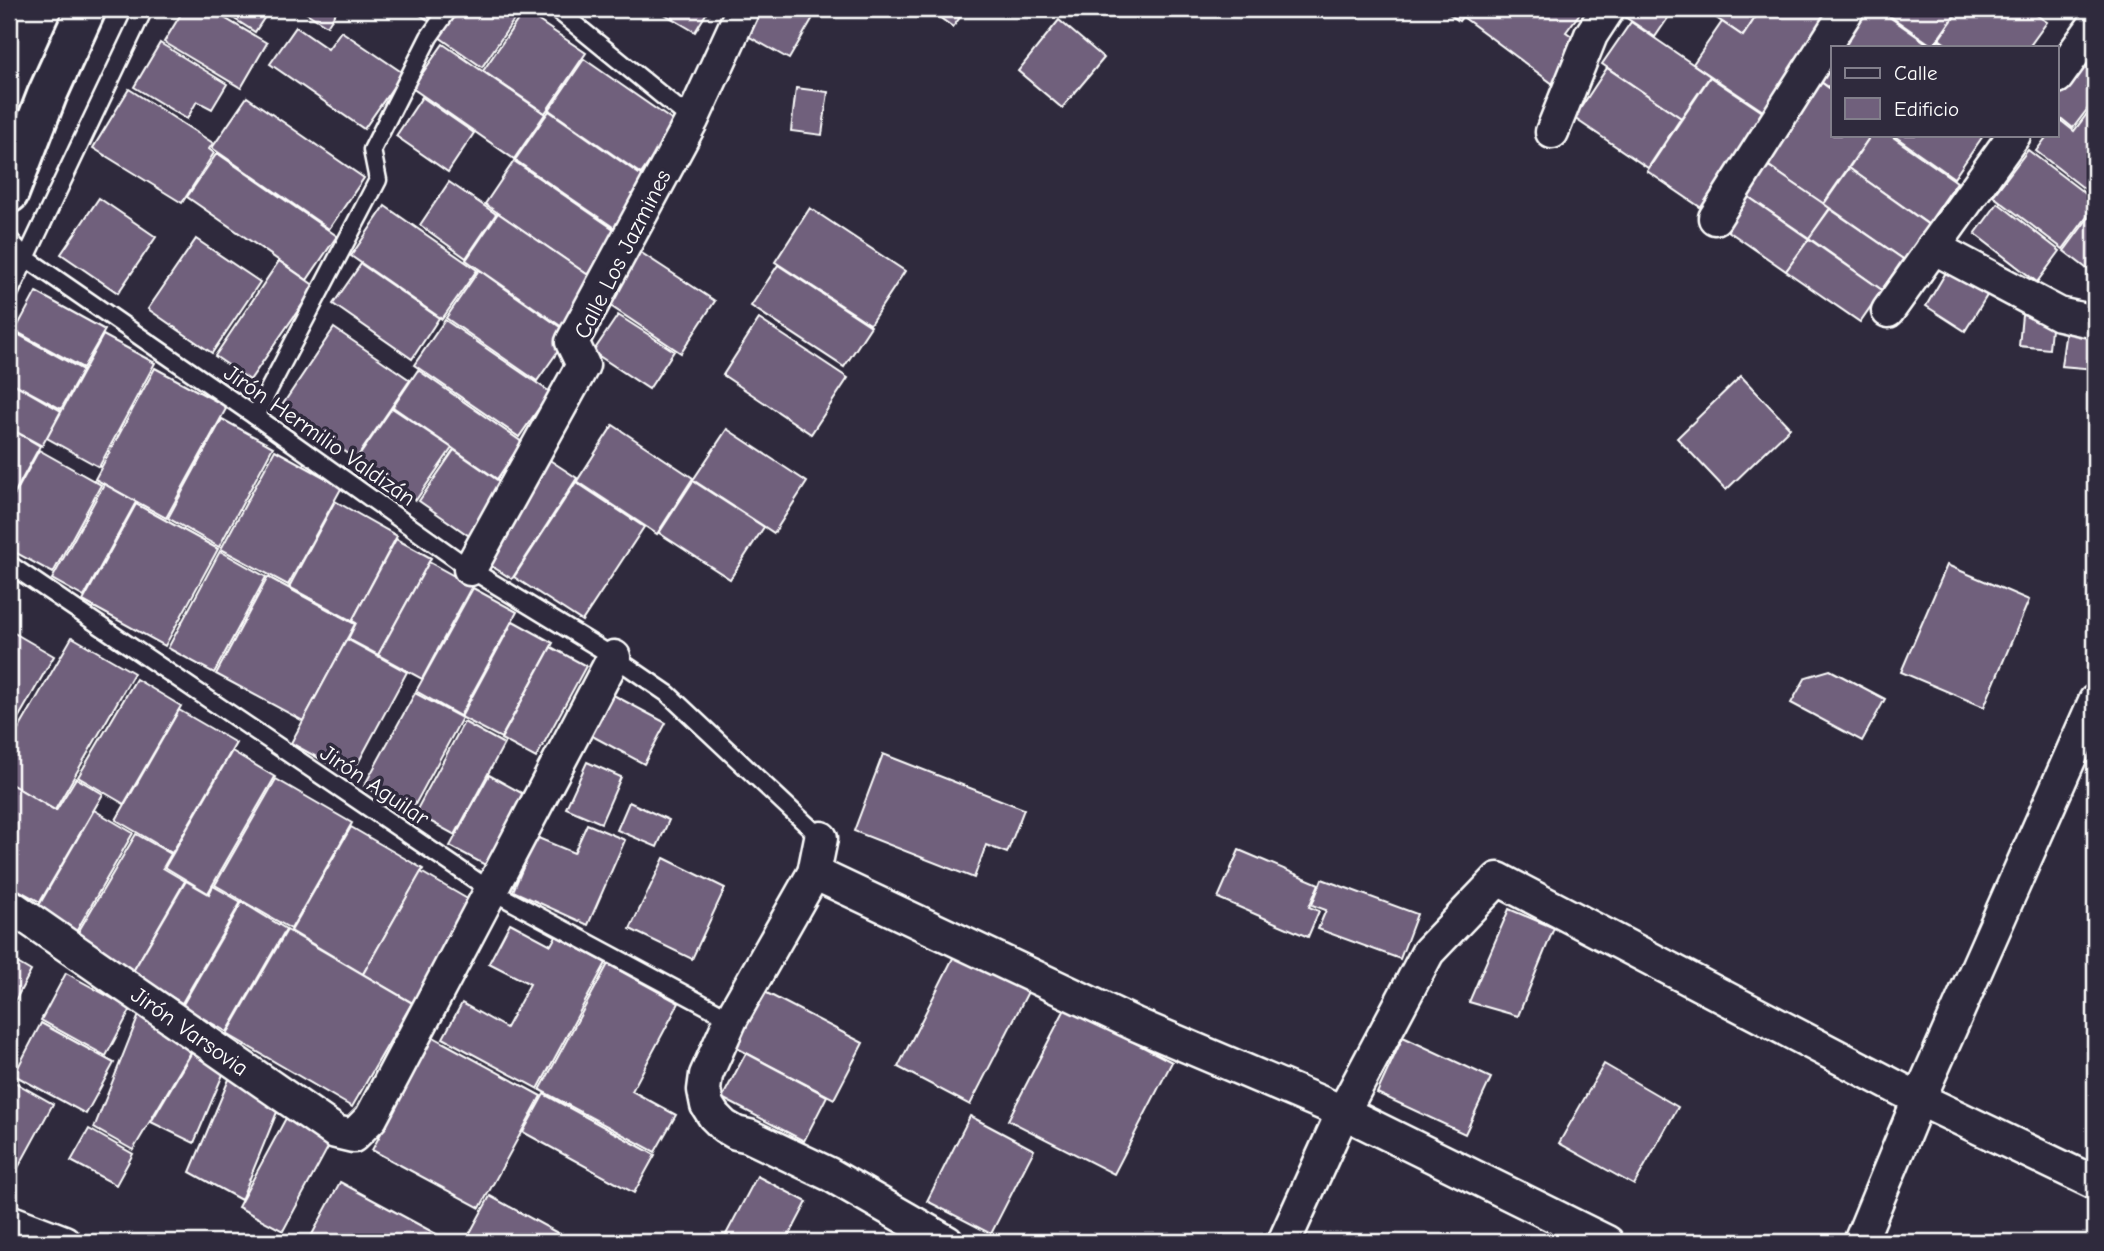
<svg xmlns="http://www.w3.org/2000/svg" width="2104" height="1251" font-family="'Comic Neue',sans-serif">
<rect width="100%" height="100%" fill="#2f2a3d"/>
<filter id="ink" filterUnits="userSpaceOnUse"><feTurbulence type="fractalNoise" baseFrequency=".0143" numOctaves="2"/><feDisplacementMap in="SourceGraphic" scale="14" xChannelSelector="R" yChannelSelector="G"/><feConvolveMatrix kernelMatrix="1 2 1 2 8 2 1 2 1" color-interpolation-filters="sRGB"/></filter>
<g filter="url(#ink)">
<g fill="#70607c" stroke="#fff" stroke-width="2">
<path d="M184 9H209L267 43 241 88 164 42Z"/>
<path d="M219 9H270L255 32Z"/>
<path d="M300 9H338L327 26Z"/>
<path d="M411 9H440L431 22Z"/>
<path d="M458 9H516L520 11 482 67 439 37Z"/>
<path d="M656 9H709L695 32Z"/>
<path d="M763 9H818L789 59 748 36Z"/>
<path d="M928 9H966L953 27Z"/>
<path d="M1442 9H1468L1459 21Z"/>
<path d="M1469 9H1583L1566 32 1582 43 1553 84 1463 17Z"/>
<path d="M1630 9H1674L1655 37 1625 17Z"/>
<path d="M1703 9H1761L1743 36Z"/>
<path d="M1761 9H1814L1830 19 1766 113 1693 64 1722 22 1743 36Z"/>
<path d="M1868 9H1878L1932 47H1841Z"/>
<path d="M1880 9H1959L1933 46Z"/>
<path d="M1960 9H2027L2047 22 2029 47H1950L1939 39Z"/>
<path d="M524 11 586 53 545 113 483 71Z"/>
<path d="M1059 20 1104 58 1062 108 1018 71Z"/>
<path d="M1631 22 1710 76 1681 118 1602 64Z"/>
<path d="M296 27 328 49 341 31 403 73 364 129 270 64Z"/>
<path d="M1938 40 1949 47H1933Z"/>
<path d="M160 43 227 84 212 109 197 101 187 119 134 87Z"/>
<path d="M443 44 545 114 514 159 412 88Z"/>
<path d="M2082 48 2095 58V99L2073 128 2057 115V82Z"/>
<path d="M584 59 676 123 641 174 549 110Z"/>
<path d="M1833 59V90L1818 80Z"/>
<path d="M1607 68 1681 118 1648 168 1574 118Z"/>
<path d="M1710 77 1767 115 1703 209 1647 171Z"/>
<path d="M1818 80 1833 91V135H1871L1823 204 1762 161Z"/>
<path d="M796 88 828 92 822 135 791 131Z"/>
<path d="M129 89 213 143 209 149 214 153 182 203 93 148Z"/>
<path d="M247 97 364 178 329 229 212 148Z"/>
<path d="M422 97 474 133 448 172 396 136Z"/>
<path d="M2095 103V197L2036 151 2048 135H2057V124L2060 120 2074 131Z"/>
<path d="M549 111 649 181 616 229 515 160Z"/>
<path d="M1871 135H1890L1957 182 1928 224 1849 168Z"/>
<path d="M1893 135H1981L1983 136 1954 178Z"/>
<path d="M2028 150 2095 201V206L2063 249 1993 196Z"/>
<path d="M217 153 337 236 307 280 187 197Z"/>
<path d="M514 161 618 232 588 275 485 204Z"/>
<path d="M1764 163 1830 208 1809 238 1743 193Z"/>
<path d="M1849 168 1930 226 1906 261 1824 204Z"/>
<path d="M449 182 496 214 466 258 420 225Z"/>
<path d="M1743 193 1809 239 1786 271 1721 226Z"/>
<path d="M99 198 156 237 118 293 61 254Z"/>
<path d="M1998 203 2060 251 2037 282 1975 234Z"/>
<path d="M385 206 477 270 442 319 351 256Z"/>
<path d="M810 208 905 271 870 324 775 262Z"/>
<path d="M1830 209 1903 259 1882 290 1809 238Z"/>
<path d="M2095 209V275L2064 251Z"/>
<path d="M498 213 594 279 562 327 466 260Z"/>
<path d="M196 239 260 282 212 353 148 309Z"/>
<path d="M1809 239 1882 290 1860 322 1786 271Z"/>
<path d="M637 250 715 301 681 353 603 301Z"/>
<path d="M279 261 315 286 250 380 215 356Z"/>
<path d="M361 264 439 318 412 359 333 304Z"/>
<path d="M1951 264 1991 289 1965 331 1926 306Z"/>
<path d="M778 265 871 326 844 367 751 306Z"/>
<path d="M479 270 570 334 537 381 446 318Z"/>
<path d="M36 292 105 330 83 368 15 331Z"/>
<path d="M618 315 674 351 649 389 593 352Z"/>
<path d="M2022 315 2052 319 2049 349 2019 346Z"/>
<path d="M759 319 848 378 811 434 723 375Z"/>
<path d="M445 320 550 392 519 437 414 365Z"/>
<path d="M334 328 410 380 356 459 281 407Z"/>
<path d="M2066 330 2095 333V369L2061 366Z"/>
<path d="M14 332 83 370 61 409 9 381V343Z"/>
<path d="M103 335 155 363 99 467 47 438Z"/>
<path d="M155 368 227 407 166 518 95 479Z"/>
<path d="M418 370 522 442 497 479 393 407Z"/>
<path d="M1741 376 1790 428 1726 490 1677 438Z"/>
<path d="M9 381 61 411 42 446 9 428Z"/>
<path d="M392 408 452 448 416 500 357 459Z"/>
<path d="M222 419 273 447 219 547 168 518Z"/>
<path d="M613 425 693 478 657 534 577 481Z"/>
<path d="M9 428 40 446 9 503Z"/>
<path d="M727 429 807 482 774 533 693 480Z"/>
<path d="M39 450 101 485 53 573 9 549V505Z"/>
<path d="M275 450 342 487 288 585 221 549Z"/>
<path d="M454 450 510 489 475 540 419 501Z"/>
<path d="M545 457 577 478 512 579 479 558Z"/>
<path d="M693 481 764 527 730 579 659 533Z"/>
<path d="M576 482 644 527 582 621 514 577Z"/>
<path d="M104 484 136 502 84 597 52 579Z"/>
<path d="M335 501 397 536 352 621 289 587Z"/>
<path d="M136 504 218 549 165 646 83 601Z"/>
<path d="M396 539 431 558 378 655 348 639 356 623 352 621Z"/>
<path d="M220 551 266 577 214 673 168 648Z"/>
<path d="M429 562 472 586 422 679 378 655Z"/>
<path d="M1947 565 2029 600 1984 707 1901 672Z"/>
<path d="M268 577 355 624 303 721 216 674Z"/>
<path d="M473 588 517 612 460 716 416 691Z"/>
<path d="M513 621 553 643 501 738 461 717Z"/>
<path d="M9 630 54 656 9 734Z"/>
<path d="M72 637 134 673 55 810 9 783V746Z"/>
<path d="M347 639 407 672 351 776 291 743Z"/>
<path d="M551 647 586 666 536 758 501 739Z"/>
<path d="M1830 670 1885 699 1862 741 1791 703 1806 677Z"/>
<path d="M136 679 181 706 124 804 78 777Z"/>
<path d="M604 690 666 723 644 764 583 731Z"/>
<path d="M415 693 462 718 411 812 364 786Z"/>
<path d="M179 710 236 743 172 853 116 820Z"/>
<path d="M464 722 504 744 455 835 415 813Z"/>
<path d="M232 751 275 777 208 893 165 867Z"/>
<path d="M883 754 1024 809 1007 853 986 845 974 878 854 831Z"/>
<path d="M587 762 621 777 601 823 566 808Z"/>
<path d="M489 775 527 796 489 867 450 846Z"/>
<path d="M76 778 103 794 40 902 9 885V783L56 811Z"/>
<path d="M276 779 352 823 291 929 215 885Z"/>
<path d="M629 802 669 820 657 847 617 830Z"/>
<path d="M94 810 133 833 73 937 34 914Z"/>
<path d="M587 824 625 840 588 925 513 891 536 837 574 853Z"/>
<path d="M351 827 423 869 363 974 291 931Z"/>
<path d="M136 834 171 854 163 868 185 881 132 973 74 939Z"/>
<path d="M1239 850 1319 884 1309 907 1319 911 1308 937 1218 898Z"/>
<path d="M664 858 725 888 692 959 630 929Z"/>
<path d="M421 872 471 901 413 1003 363 974Z"/>
<path d="M1322 879 1417 914 1400 959 1318 929 1326 910 1312 905Z"/>
<path d="M186 881 209 894 213 886 241 902 182 1003 132 973Z"/>
<path d="M242 902 286 929 227 1032 182 1006Z"/>
<path d="M1509 909 1554 928 1518 1016 1469 1002Z"/>
<path d="M510 923 551 945 556 936 606 963 538 1089 443 1038 462 1003 506 1028 530 984 489 963Z"/>
<path d="M287 930 412 1003 352 1107 227 1034Z"/>
<path d="M958 948 1031 986 970 1105 898 1067Z"/>
<path d="M9 958 31 971 9 1012Z"/>
<path d="M608 964 679 1003 632 1091 676 1115 655 1152 540 1090Z"/>
<path d="M66 973 131 1009 106 1056 41 1020Z"/>
<path d="M761 990 863 1043 834 1099 733 1046Z"/>
<path d="M1066 1007 1172 1062 1114 1174 1008 1120Z"/>
<path d="M141 1010 197 1042 133 1150 94 1128Z"/>
<path d="M41 1023 114 1063 86 1114 14 1075Z"/>
<path d="M433 1037 541 1096 480 1208 372 1150Z"/>
<path d="M1403 1037 1491 1078 1465 1134 1377 1093Z"/>
<path d="M195 1047 227 1065 194 1143 151 1122Z"/>
<path d="M746 1053 827 1096 804 1141 722 1098Z"/>
<path d="M1604 1064 1678 1107 1634 1185 1559 1143Z"/>
<path d="M235 1065 284 1095 241 1200 190 1172Z"/>
<path d="M9 1079 53 1104 18 1168 9 1163Z"/>
<path d="M544 1094 655 1155 634 1193 523 1132Z"/>
<path d="M970 1116 1034 1150 991 1234 927 1201Z"/>
<path d="M286 1118 331 1142 283 1231 238 1207Z"/>
<path d="M89 1129 133 1154 116 1185 71 1161Z"/>
<path d="M757 1176 807 1202 786 1242H722Z"/>
<path d="M340 1182 451 1242H308Z"/>
<path d="M490 1196 574 1242H465Z"/>
</g>
<g fill="none" stroke-linecap="round" stroke-linejoin="round">
<g stroke="#fff" stroke-width="21">
<g id="lane">
<path d="M556 9 692 120"/>
<path d="M9 239 26 258 255 416 470 569 614 657 668 694 821 838"/>
<path d="M9 294 144 9"/>
<path d="M255 416 378 180 372 150 429 37 449 9"/>
<path d="M9 564 490 890 731 1019"/>
</g>
</g>
<g stroke="#fff" stroke-width="37">
<g id="street">
<path d="M2057 77 2095 24"/>
<path d="M1552 132 1591 35 1608 9"/>
<path d="M1715 218 1848 9"/>
<path d="M1933 247 2059 314 2095 322"/>
<path d="M1888 311 2014 135"/>
<path d="M470 569 583 365 572 342 692 120 743 9"/>
<path d="M821 838 814 873 731 1019 706 1075 704 1090 707 1105 714 1116 724 1126 736 1133 749 1136 829 1174 947 1242"/>
<path d="M814 873 1135 1024 1343 1112 1607 1242"/>
<path d="M9 905 336 1132 353 1136 371 1118 614 657"/>
<path d="M9 1221 64 1242"/>
<path d="M1284 1242 1343 1112 1428 952 1498 879 1919 1099 2095 1183"/>
<path d="M1860 1242 1919 1099 2095 701"/>
</g>
</g>
<g stroke="#fff" stroke-width="44">
<path id="secondary" d="M9 193 47 95 86 9"/>
</g>
<use href="#lane" stroke="#2f2a3d" stroke-width="16"/>
<use href="#street" stroke="#2f2a3d" stroke-width="32"/>
<use href="#secondary" stroke="#2f2a3d" stroke-width="38"/>
</g>
</g>
<g text-anchor="middle" stroke-width="7" stroke-linejoin="round" paint-order="stroke">
<g font-size="23" fill="#fff" stroke="#2f2a3d">
<text transform="translate(622 254) rotate(-63)" y="8">Calle Los Jazmines</text>
<text transform="translate(320 435) rotate(35)" y="8">Jirón Hermilio Valdizán</text>
<text transform="translate(375 785) rotate(34)" y="8">Jirón Aguilar</text>
<text transform="translate(190 1031) rotate(35)" y="8">Jirón Varsovia</text>
</g>
</g>
<rect width="2104" height="1251" fill="none" stroke="#2f2a3d" stroke-width="35"/>
<rect x="18" y="18" width="2069" height="1216" fill="none" stroke="#fff" stroke-width="2.5" filter="url(#ink)"/>
<rect x="1831" y="46" width="228" height="91" fill="#2f2a3d" stroke="#827f8b" stroke-width="2"/>
<rect x="1845" y="68" width="35" height="10" fill="#2f2a3d" stroke="#827f8b" stroke-width="2"/>
<text x="1894" y="80" font-size="21" fill="#ffffff">Calle</text>
<rect x="1845" y="98" width="35" height="21" fill="#70607c" stroke="#827f8b" stroke-width="2"/>
<text x="1894" y="116" font-size="21" fill="#ffffff">Edificio</text>
</svg>
